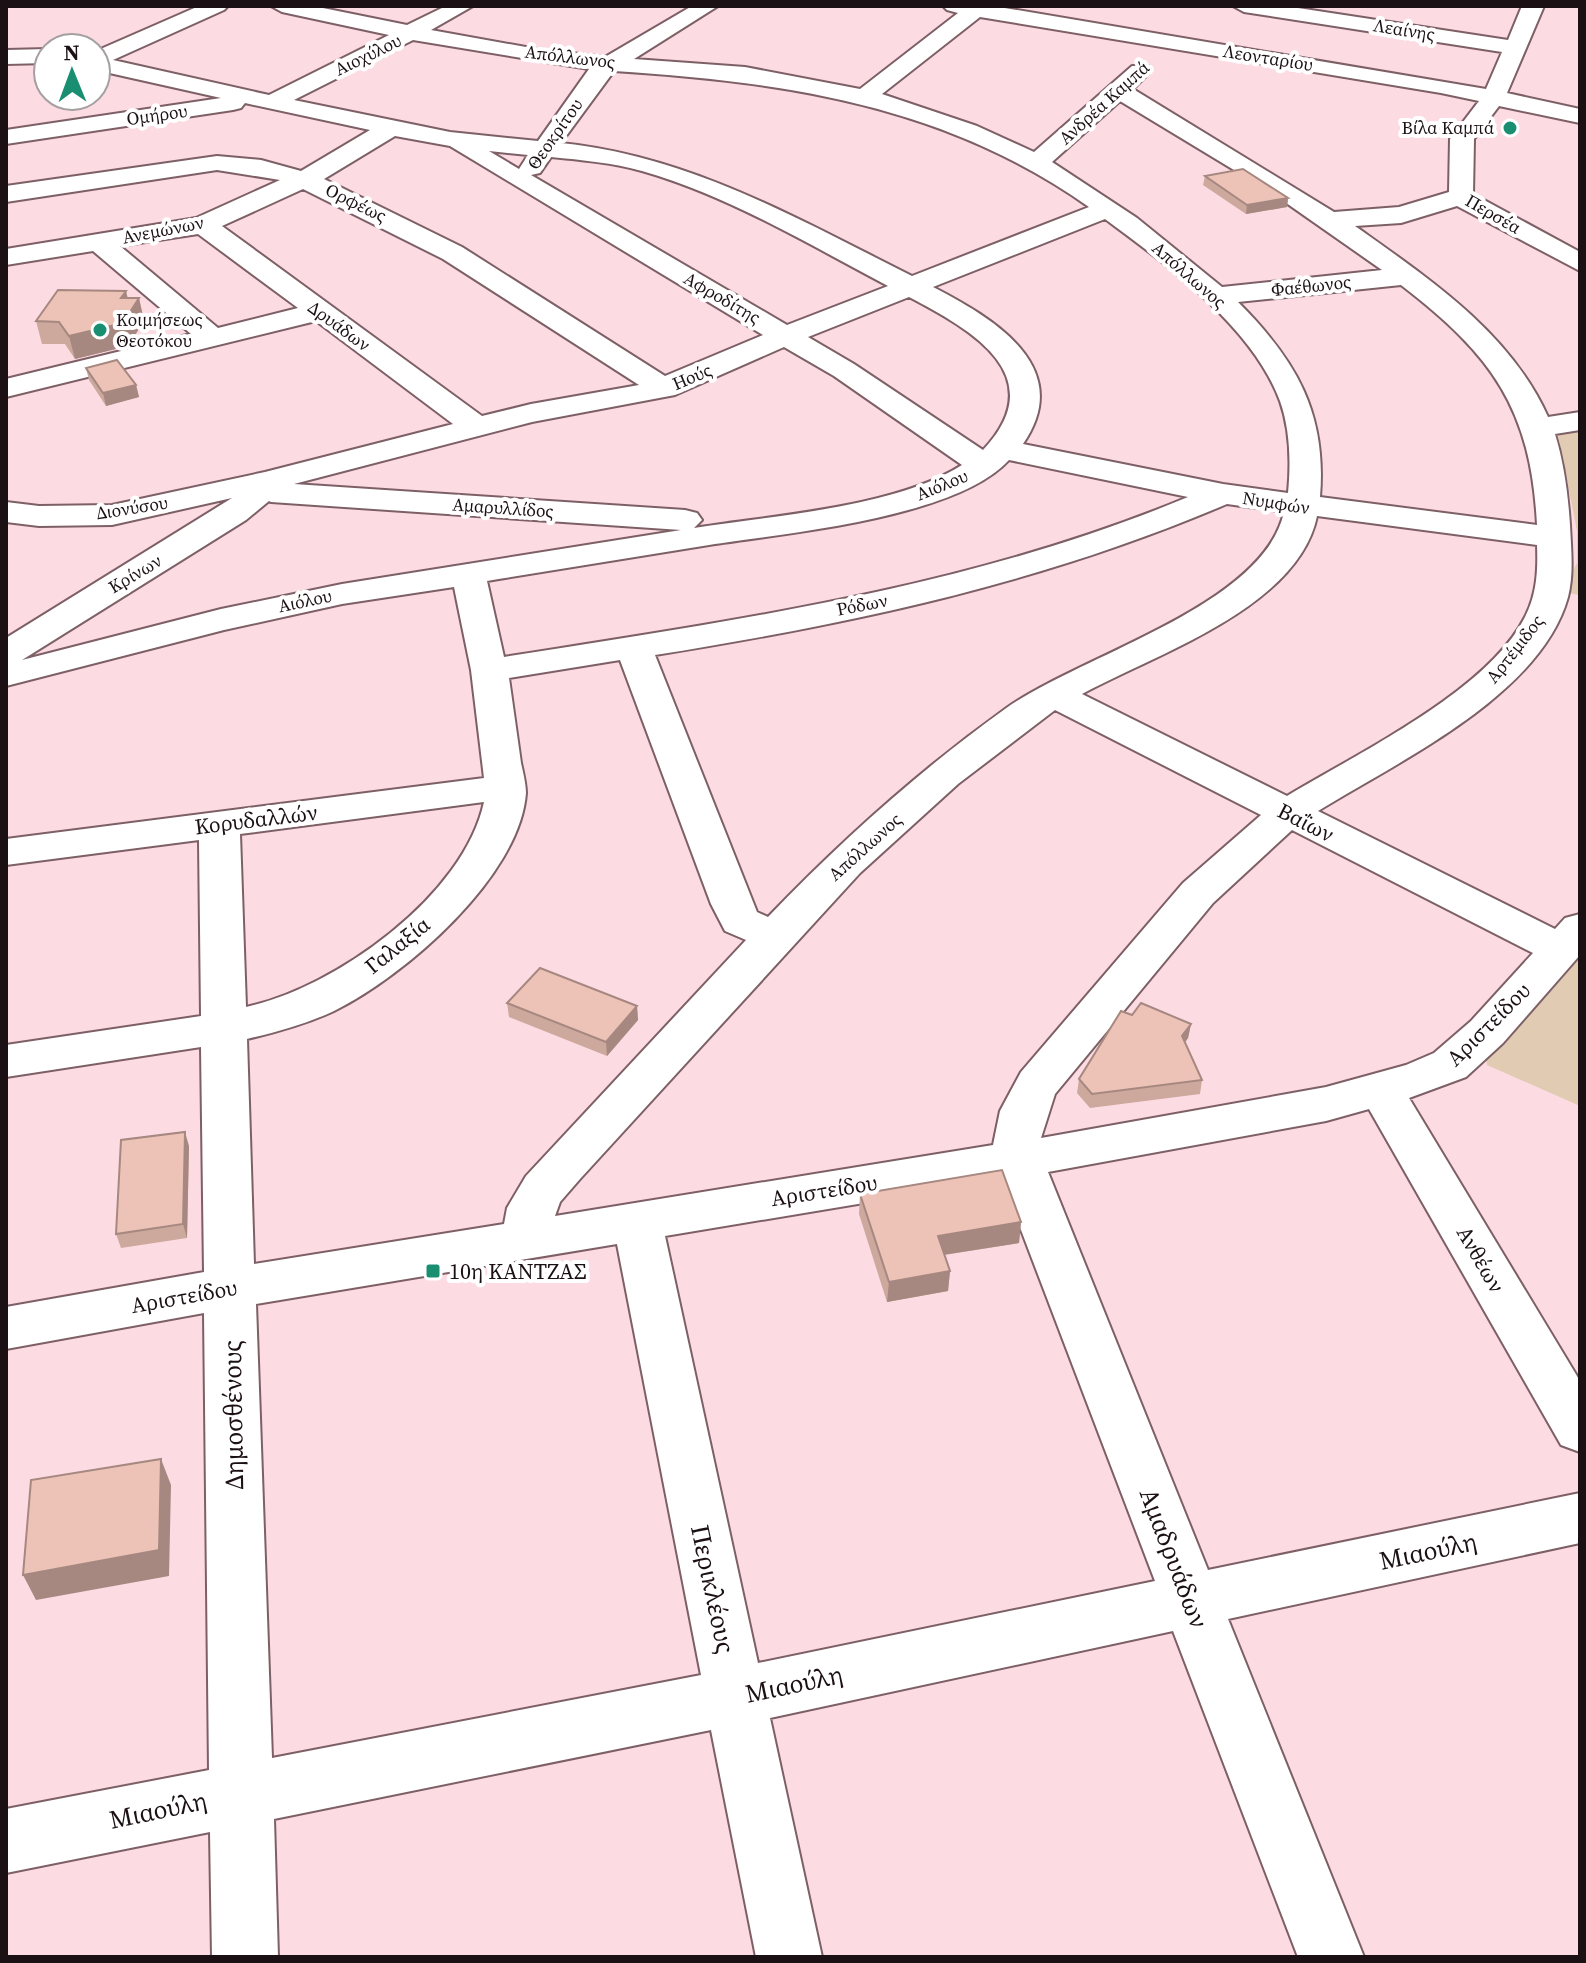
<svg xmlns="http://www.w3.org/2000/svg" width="1586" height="1963" font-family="'Source Serif 4',serif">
<rect width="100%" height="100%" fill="#fddbe3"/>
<g fill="#e1cbb3">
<path d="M1580 431V595L1562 592 1577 563V531L1558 435Z"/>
<path d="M1580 945V1106L1487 1065 1485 1051Z"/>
</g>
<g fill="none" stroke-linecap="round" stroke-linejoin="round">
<g stroke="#7d6066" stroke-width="4">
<g id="minor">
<path d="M199 6H228L224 10 113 60 269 95 389 35 282 12 271 6H313L407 25 446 6H473L431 30 537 49 605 57 692 6H718L634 59 745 67 860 89 958 13 947 10 943 6H993L1486 89 1502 52 1244 12 1233 6H1285L1508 40 1522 6H1544L1507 93 1580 109V123L1499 106 1474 139 1473 194 1580 252V271L1457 206 1401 223 1355 226C1428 278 1510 332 1548 417L1580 412V430L1555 434C1564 463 1568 494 1570 525 1571 548 1574 574 1568 597 1541 695 1399 761 1318 811L1555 929 1565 918 1580 914V955L1503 1043 1466 1077 1409 1098 1580 1381V1452L1561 1445 1369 1109 1326 1121 1048 1172 1208 1570 1580 1493V1543L1228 1619 1364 1957H1298L1173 1631 770 1718 822 1957H756L711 1730 274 1819 278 1957H212L210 1832 6 1873V1809L209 1770 204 1313 6 1349V1307L204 1272 201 1047 6 1077V1045L201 1016 199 840 6 865V839L484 778 471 670 454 587 342 604 224 630 6 686V638L232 498 112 525 39 526 6 522V502L39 506 112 505 265 472 453 424 316 321 6 397V379L191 334 93 251 6 265V249L196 218 280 180 217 170 6 202V186L217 156 261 160 301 171 370 130 245 103 241 108 233 110 6 144V130L221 98 96 70V51ZM980 17 1441 93 1479 101 1450 139 1449 192 1399 207 1334 212 1133 89 1151 71 1148 66H1132L1034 152 977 126 882 94ZM413 40 589 69 538 141 450 132 294 100ZM614 71C785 82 945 105 1089 207L912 276C798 219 690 156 561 143ZM1120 101 1272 193 1382 270 1222 287 1137 218 1052 162ZM395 136 450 146 763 335 665 376 462 247 324 179ZM489 151 528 155 519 169ZM551 157C582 160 613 163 642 171 729 196 808 244 888 286L787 325 531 175 540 173ZM303 189 443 259 639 385 531 404 482 416 222 226ZM1105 219C1167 265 1252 326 1280 401 1290 429 1291 462 1288 493L1223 484 1023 444C1076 367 993 318 933 287ZM198 234 298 308 218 328 120 246ZM1401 285C1492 355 1531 408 1537 525L1320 497C1327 413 1296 360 1238 302ZM909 297C972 330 1053 376 983 450L854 364 808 337ZM784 347 834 376 962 465C894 508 774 515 694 528L702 520 697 513 685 510 294 484 532 422 675 395ZM1009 460 1188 497C970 588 737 620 504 657L487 581C561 569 635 557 709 545 787 533 956 518 1009 460ZM269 501 271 502 681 530 342 584 221 609 22 660 246 520ZM1227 504 1284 512C1264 606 1080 655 1005 709 920 770 841 841 768 917L757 912 655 655C855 623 1039 584 1227 504ZM1317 516 1537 545C1538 570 1537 594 1525 617 1488 691 1358 753 1287 796L1082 694C1155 654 1298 608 1317 516ZM620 660 711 904 725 931 746 940 526 1176 507 1208 504 1224 254 1264 247 1039C277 1032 306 1024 334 1011 405 976 520 876 526 793 526 784 523 772 521 763 517 734 513 706 509 678ZM1055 710 1261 815 1183 883 1021 1072 1000 1111 993 1145 555 1216 560 1202 580 1179 860 873 958 784ZM484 802C464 896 335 988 246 1007L240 834ZM1292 830 1533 953 1471 1021 1434 1053 1406 1065 1326 1087 1041 1138 1055 1094 1213 903ZM1002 1180 1155 1581 758 1663 665 1236ZM617 1244 701 1675 272 1758 256 1304Z"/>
<path d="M48 49V63L6 64V50Z"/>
</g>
</g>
<use href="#minor" fill="#fff" fill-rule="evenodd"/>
</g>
<g fill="#cca89d">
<path d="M1205 176 1288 198 1287 207 1246 214 1203 185Z"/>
<path d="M128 298H139L144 321 128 346 75 359 65 344H42L36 321Z"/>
<path d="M86 368 136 385 139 397 106 406 89 380Z"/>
<path d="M507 1003 637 1006 638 1020 607 1056 509 1017Z"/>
<path d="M1191 1024 1188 1038 1185 1042 1202 1080 1200 1094 1090 1108 1077 1093 1079 1079Z"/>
<path d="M189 1146 187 1238 121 1248 116 1234Z"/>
<path d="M860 1194 1021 1222 1019 1243 944 1255 950 1271 948 1291 887 1302 859 1214Z"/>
</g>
<g fill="#a68880">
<path d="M1288 198 1287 207 1246 214 1247 205Z"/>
<path d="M126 291 131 311 139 298 144 321 128 346 75 359 69 336 121 298Z"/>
<path d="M136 385 139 397 106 406 103 393Z"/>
<path d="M637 1006 638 1020 607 1056 606 1042Z"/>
<path d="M1191 1024 1188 1038 1180 1050 1182 1036Z"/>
<path d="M185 1132 189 1146 187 1238 183 1224Z"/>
<path d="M1021 1222 1019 1243 936 1256 938 1236Z"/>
<path d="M950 1271 948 1291 887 1302 889 1282Z"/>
<path d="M161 1459 171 1485 169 1576 36 1600 23 1575Z"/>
</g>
<g fill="#edc3b7" stroke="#a68880" stroke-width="2">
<path d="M1243 169 1288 198 1247 205 1205 176Z"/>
<path d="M58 290 126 291 121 298H139L123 323 69 336 59 322 36 321Z"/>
<path d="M117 360 136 385 103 393 86 368Z"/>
<path d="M540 968 637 1006 606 1042 507 1003Z"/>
<path d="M1141 1003 1191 1024 1182 1036 1202 1080 1092 1094 1079 1079 1121 1011 1132 1015Z"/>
<path d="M185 1132 183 1224 116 1234 121 1140Z"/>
<path d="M1002 1170 1021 1222 938 1236 950 1271 889 1282 860 1194Z"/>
<path d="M161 1459 159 1550 23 1575 31 1480Z"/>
</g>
<g fill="#1a8e70" stroke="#fff" stroke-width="3">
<circle cx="1510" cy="128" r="8"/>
<circle cx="100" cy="330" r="8"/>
<rect x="425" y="1263" width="16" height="16" rx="4"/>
</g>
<g text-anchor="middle" stroke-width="8" stroke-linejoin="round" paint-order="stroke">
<g font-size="18" fill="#1b1013" stroke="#fff">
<text transform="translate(1404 30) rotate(9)" y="6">Λεαίνης</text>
<text transform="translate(368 55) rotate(-26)" y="6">Αιοχύλου</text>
<text transform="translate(570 57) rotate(7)" y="6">Απόλλωνος</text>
<text transform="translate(1268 58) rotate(9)" y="6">Λεονταρίου</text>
<text transform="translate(1104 103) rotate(-42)" y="6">Ανδρέα Καμπά</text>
<text transform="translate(157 115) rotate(-8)" y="6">Ομήρου</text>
<text transform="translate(555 134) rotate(-55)" y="6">Θεοκρίτου</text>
<text transform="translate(356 203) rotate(26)" y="6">Ορφέως</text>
<text transform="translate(1493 214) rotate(30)" y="6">Περσέα</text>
<text transform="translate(163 230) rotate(-11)" y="6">Ανεμώνων</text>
<text transform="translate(1189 275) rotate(41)" y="6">Απόλλωνος</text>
<text transform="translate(1311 286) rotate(-6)" y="6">Φαέθωνος</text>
<text transform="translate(722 298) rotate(30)" y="6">Αφροδίτης</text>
<text transform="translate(339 326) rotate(36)" y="6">Δρυάδων</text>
<text transform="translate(692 377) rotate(-23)" y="6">Ηούς</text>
<text transform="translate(942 485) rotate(-22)" y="6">Αιόλου</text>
<text transform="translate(1276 503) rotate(9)" y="6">Νυμφών</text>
<text transform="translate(132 508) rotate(-9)" y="6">Διονύσου</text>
<text transform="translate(503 508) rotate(4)" y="6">Αμαρυλλίδος</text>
<text transform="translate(135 574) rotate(-31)" y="6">Κρίνων</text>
<text transform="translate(305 601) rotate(-12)" y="6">Αιόλου</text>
<text transform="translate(862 605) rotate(-11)" y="6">Ρόδων</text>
<text transform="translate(1515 649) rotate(-52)" y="6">Αρτέμιδος</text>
<text transform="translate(865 847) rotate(-42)" y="6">Απόλλωνος</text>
</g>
<g font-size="18" fill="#1b1013" stroke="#fff" text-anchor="end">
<text x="1494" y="134">Βίλα Καμπά</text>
<text x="116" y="326" text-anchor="start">Κοιμήσεως<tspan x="116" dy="21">Θεοτόκου</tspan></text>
</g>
<g font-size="22" fill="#1b1013" stroke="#fff">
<text transform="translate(256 819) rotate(-7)" y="8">Κορυδαλλών</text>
<text transform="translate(1306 822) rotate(27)" y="8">Βαΐων</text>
<text transform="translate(397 945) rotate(-39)" y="8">Γαλαξία</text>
<text transform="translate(1488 1024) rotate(-45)" y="8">Αριστείδου</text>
<text transform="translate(824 1190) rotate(-9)" y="8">Αριστείδου</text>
<text transform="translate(1481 1259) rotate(60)" y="8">Ανθέων</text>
<text transform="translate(184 1296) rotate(-10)" y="8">Αριστείδου</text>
</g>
<g font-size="22" fill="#1b1013" stroke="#fff" text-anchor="start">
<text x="449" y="1279">10η ΚΑΝΤΖΑΣ</text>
</g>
<g font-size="26" fill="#1b1013" stroke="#fff">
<text transform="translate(233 1415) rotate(-91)" y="9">Δημοσθένους</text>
<text transform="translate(1428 1551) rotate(-12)" y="9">Μιαούλη</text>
<text transform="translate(1174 1558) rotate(69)" y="9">Αμαδρυάδων</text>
<text transform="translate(713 1589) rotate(78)" y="9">Περικλέους</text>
<text transform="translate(794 1684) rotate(-12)" y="9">Μιαούλη</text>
<text transform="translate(158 1810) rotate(-12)" y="9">Μιαούλη</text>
</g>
</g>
<rect width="1586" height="1963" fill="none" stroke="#1b1013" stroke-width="16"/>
<g transform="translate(72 72) rotate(359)"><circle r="38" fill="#ffffff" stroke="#a49fa1" stroke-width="2"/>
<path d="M0-6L14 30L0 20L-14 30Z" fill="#1a8e70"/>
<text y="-12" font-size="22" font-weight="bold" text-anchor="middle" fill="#1b1013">N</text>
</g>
</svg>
